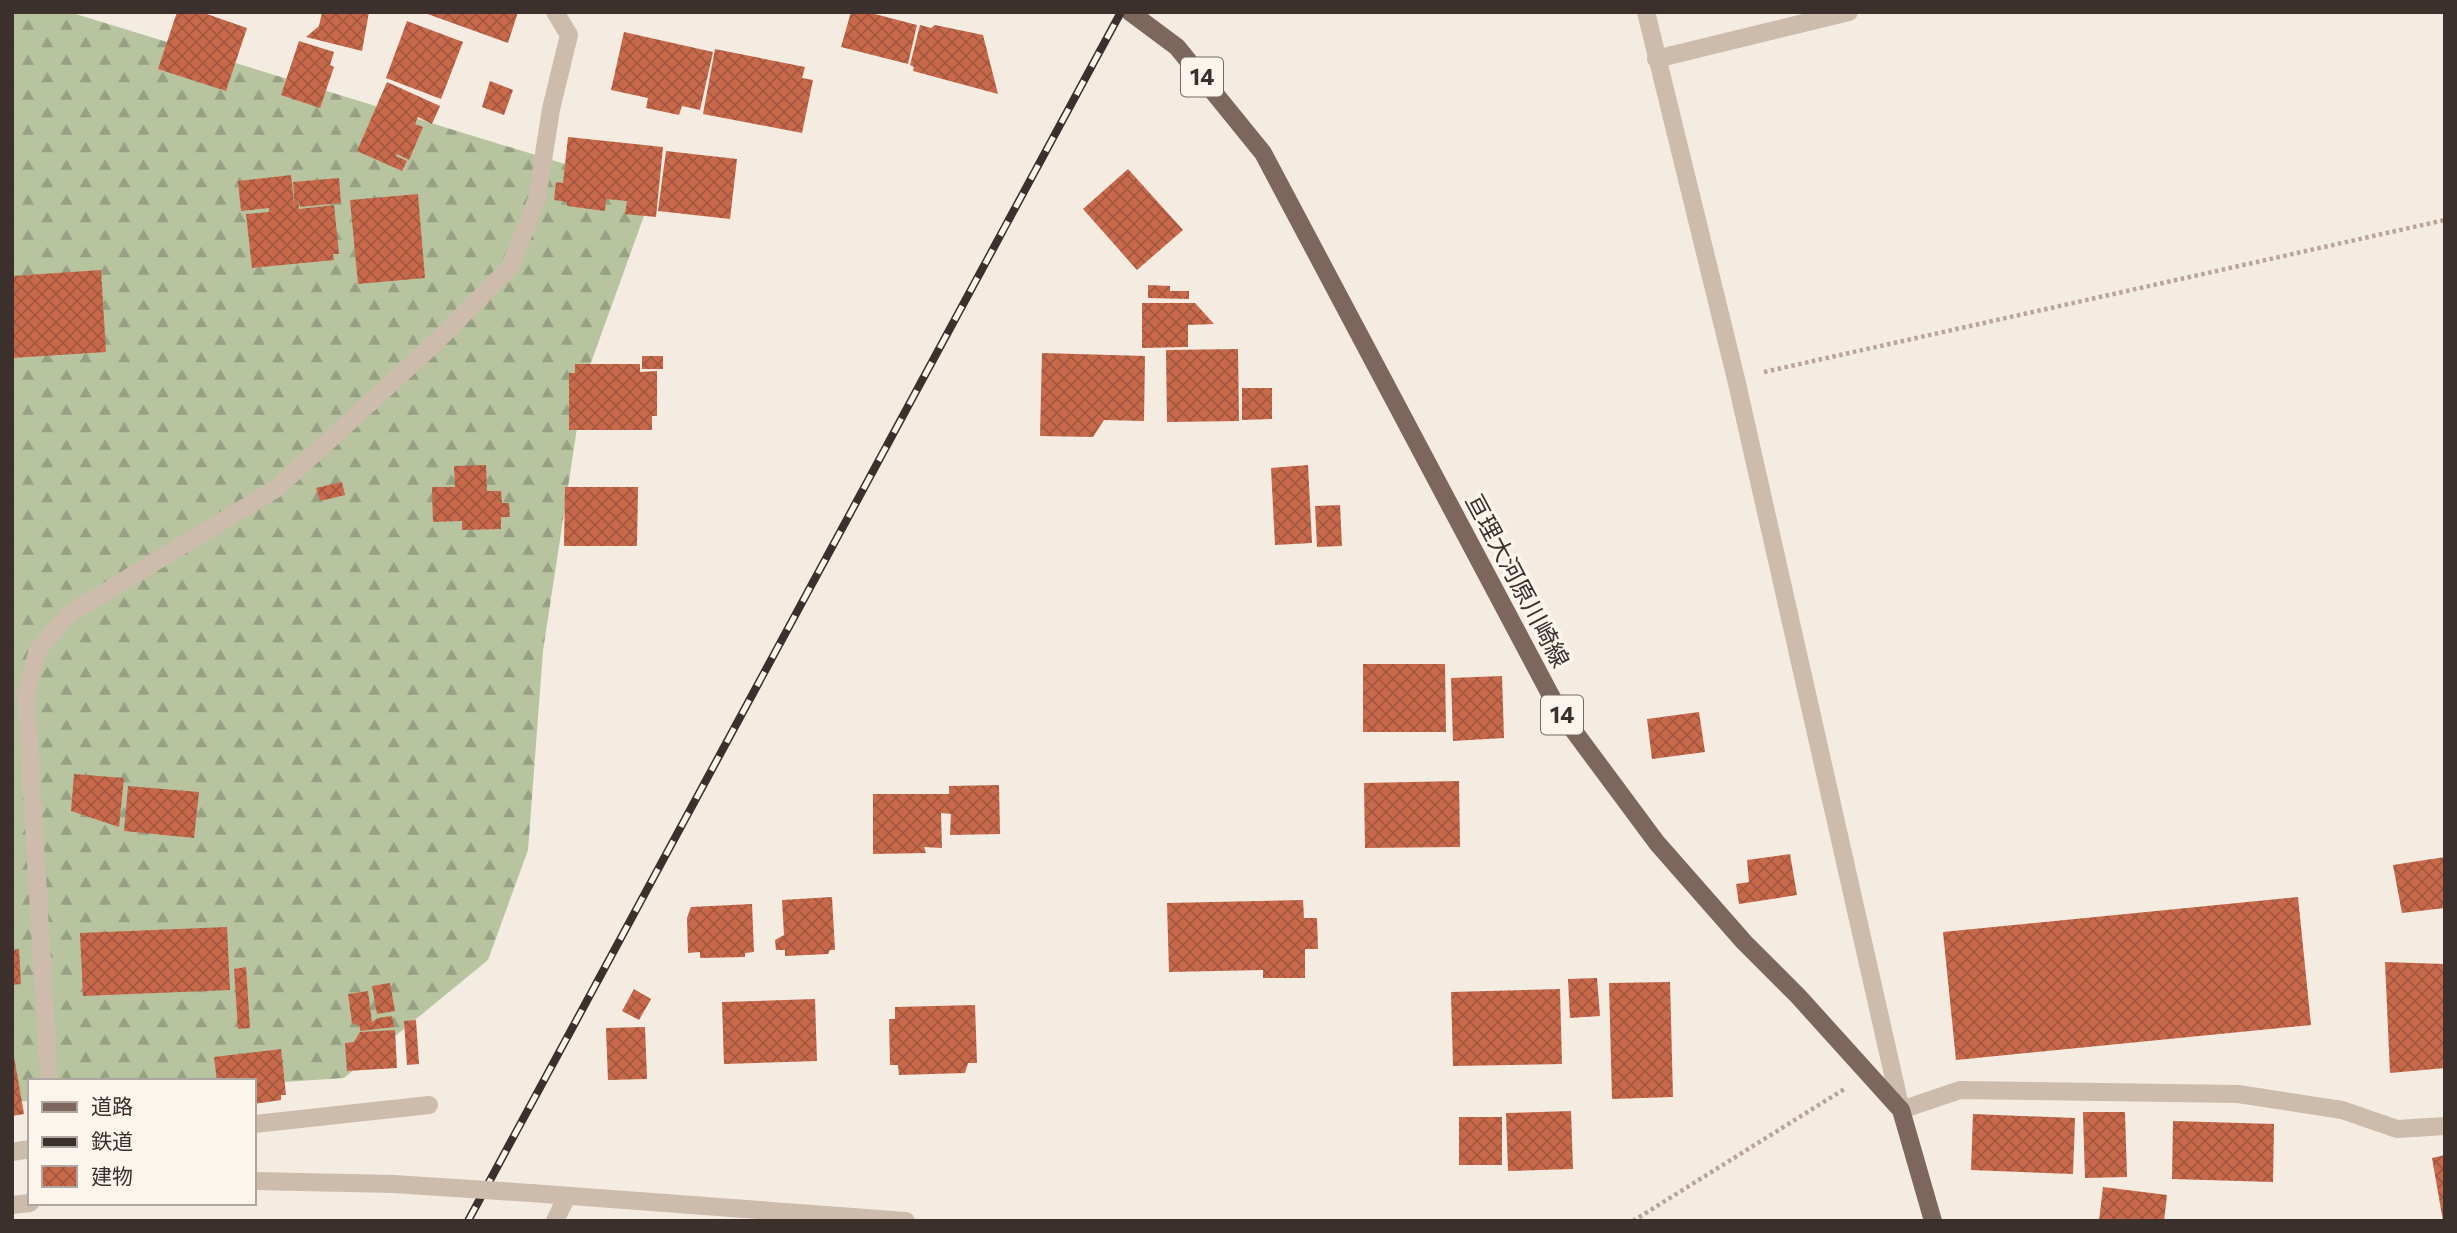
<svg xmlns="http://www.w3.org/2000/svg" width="2457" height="1233" font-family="Commissioner,'Noto Sans JP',sans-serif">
<defs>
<pattern id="forest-firs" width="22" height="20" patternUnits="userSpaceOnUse" patternTransform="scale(1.75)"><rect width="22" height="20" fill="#b8c4a0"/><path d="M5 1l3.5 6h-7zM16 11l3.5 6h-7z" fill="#97a083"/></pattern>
<pattern id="building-cross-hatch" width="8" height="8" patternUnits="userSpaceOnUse" patternTransform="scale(1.75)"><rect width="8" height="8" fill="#c8694b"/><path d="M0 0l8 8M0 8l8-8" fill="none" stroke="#a4573f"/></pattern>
</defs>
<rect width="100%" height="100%" fill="#f4ebe1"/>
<path fill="url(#forest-firs)" d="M12 12H69L653 191 584 382 543 651 528 850 488 960 344 1078 254 1084V1081H30V1101L12 1102Z"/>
<g fill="url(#building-cross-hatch)">
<path d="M177 12H201L247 28 226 91 158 69Z"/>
<path d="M322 12H369L362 51 306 37 319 26Z"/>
<path d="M422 12H518L508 43Z"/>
<path d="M851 12H867L917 25 908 64 841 47Z"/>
<path d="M407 21 463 42 441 99 386 78Z"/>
<path d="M920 25 931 28 935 25 983 35 998 94 913 71 914 67 910 65Z"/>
<path d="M624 32 713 52 700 110 682 106 679 115 646 108 648 98 611 90Z"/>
<path d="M299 41 334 52 330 65 334 67 320 108 281 95Z"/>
<path d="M715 49 805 67 802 78 813 80 802 133 703 114Z"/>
<path d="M490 81 513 90 504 115 482 107Z"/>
<path d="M387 82 440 106 432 124 418 117 415 124 423 127 409 160 397 154 396 156 407 161 402 171 357 151Z"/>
<path d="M568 137 663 147 656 217 625 214 627 201 606 199 605 211 567 206V202L554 200 556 182 563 183Z"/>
<path d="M666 151 737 159 730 219 658 211Z"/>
<path d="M1128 169 1183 230 1137 270 1083 209Z"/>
<path d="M291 175 295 211 293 182 339 178 341 203 300 207 298 197 299 209 334 205 339 254H333L334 260 252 268 246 214 269 212V208L241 211 238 181Z"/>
<path d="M418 194 425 278 358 284 350 200Z"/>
<path d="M101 270 106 352 12 358V276Z"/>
<path d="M1148 285 1170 286V291H1189V299L1148 298Z"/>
<path d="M1142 303H1195L1214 324 1188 325V347L1142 348Z"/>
<path d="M1238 349 1239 421 1167 422 1166 350Z"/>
<path d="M1042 353 1145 356 1144 421 1104 420 1093 437 1040 436Z"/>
<rect x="642" y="356" width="21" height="13"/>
<path d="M575 364H640V372L657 371V416H652V430H569V373H575Z"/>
<path d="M1242 388H1272V419L1242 420Z"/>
<path d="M486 465 487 491H501L502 503H509L510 517H501V529L462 530V521L433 522 432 487H455L454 466Z"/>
<path d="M1308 465 1312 543 1275 545 1271 468Z"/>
<path d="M342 482 345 495 320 501 316 488Z"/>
<path d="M565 487H638L637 546H564Z"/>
<path d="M1340 505 1342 546 1317 547 1315 506Z"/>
<path d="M1363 664H1445L1446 732H1363Z"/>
<path d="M1502 676 1504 738 1453 741 1451 678Z"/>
<path d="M1699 712 1705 752 1652 759 1647 719Z"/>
<path d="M74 774 124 778 119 827 71 811Z"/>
<path d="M1459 781 1460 847 1365 848 1364 783Z"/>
<path d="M999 785 1000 834 950 835 951 814 941 813 942 848 924 847 926 853 873 854V794H949V786Z"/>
<path d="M128 786 199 792 194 838 124 831Z"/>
<path d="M1790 854 1797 895 1739 904 1736 884 1749 882 1747 860Z"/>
<path d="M2445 857V908L2402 913 2393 865Z"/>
<path d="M832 897 835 950H830L828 954 785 956V950H776L775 940 784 935 782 900Z"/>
<path d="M2298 897 2311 1025 1956 1060 1943 932Z"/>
<path d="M1303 900 1304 918H1317L1318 949H1305V978H1263V970L1169 972 1167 903Z"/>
<path d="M752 904 754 952 745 953V957L700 958V952L688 953 687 918 691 907Z"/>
<path d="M227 927 230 990 83 996 80 933Z"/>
<path d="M19 949 21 984 13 985 12 950Z"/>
<path d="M2385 962 2445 964V1068L2390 1073Z"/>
<path d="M246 967 250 1028 238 1029 234 969Z"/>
<path d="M1597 978 1600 1016 1570 1018 1568 979Z"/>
<path d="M1670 982 1673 1097 1612 1099 1609 983Z"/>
<path d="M390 983 395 1011 377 1014 372 986Z"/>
<path d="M634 989 651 999 639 1020 622 1011Z"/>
<path d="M1560 989 1562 1064 1453 1066 1451 992Z"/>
<path d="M368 991 372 1022 378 1018 392 1016 394 1027 360 1031V1026L352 1023 348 994Z"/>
<path d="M815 999 817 1061 724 1064 722 1002Z"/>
<path d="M975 1005 977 1063H968L965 1073 899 1075 898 1065H890L889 1019H895V1007Z"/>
<path d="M416 1020 419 1064 407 1065 404 1021Z"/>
<path d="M645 1027 647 1079 608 1080 606 1028Z"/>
<path d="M395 1030 397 1068 347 1071 345 1043 354 1042 360 1032Z"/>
<path d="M12 1045 24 1114 12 1116Z"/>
<path d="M281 1049 286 1095H281V1100L254 1104V1081H217L214 1057Z"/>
<path d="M1571 1111 1573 1169 1508 1171 1506 1113Z"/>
<path d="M2083 1112H2125L2127 1177 2085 1178Z"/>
<path d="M1973 1114 2075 1118 2073 1174 1971 1170Z"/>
<rect x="1459" y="1117" width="43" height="48"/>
<path d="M2173 1121 2274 1124 2273 1182 2172 1179Z"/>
<path d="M2445 1155V1220L2443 1221 2432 1158Z"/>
<path d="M2103 1187 2167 1195 2164 1221H2099Z"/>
</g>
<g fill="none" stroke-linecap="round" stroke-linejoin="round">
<g stroke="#b9a596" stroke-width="4.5" stroke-dasharray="3.5 3.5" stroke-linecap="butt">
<path d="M1764 372 2445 220"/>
<path d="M1633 1221 1846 1088"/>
</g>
<g stroke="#cdbbac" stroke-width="18">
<path d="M1646 12 1736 379 1901 1110 1960 1090 2238 1094 2342 1110 2397 1129 2445 1126"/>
<path d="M1656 59 1849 12"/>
<path d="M49 1081 26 692 38 650 69 614 277 488 436 342 510 267 537 199 551 109 569 35 555 12"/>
<path d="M254 1124 429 1105"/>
<path d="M12 1152 30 1149"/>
<path d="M254 1181 394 1184"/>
<path d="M531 1193 906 1221"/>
<path d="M12 1205 30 1203"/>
<path d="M555 1221 567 1196"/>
</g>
<path stroke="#7d675c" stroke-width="18" d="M1130 12 1177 47 1263 153 1559 711 1657 843 1744 942 1798 996 1901 1110 1933 1221"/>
<g stroke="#3b302b" stroke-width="8">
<path id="rail" d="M468 1221 1121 12"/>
</g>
<use href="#rail" stroke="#fbf5ee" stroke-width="5" stroke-dasharray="16" stroke-linecap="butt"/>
<path stroke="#cdbbac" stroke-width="18" d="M394 1184 531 1193"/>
</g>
<g text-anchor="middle" stroke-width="7" stroke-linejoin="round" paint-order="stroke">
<g fill="#fbf5ee" stroke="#756b66" stroke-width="2">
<rect x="1181" y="57.5" width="42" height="39" rx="5"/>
<rect x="1541" y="695.5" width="42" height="39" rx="5"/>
</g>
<g font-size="23" font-weight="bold" fill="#3b302b">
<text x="1202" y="85">14</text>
<text x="1562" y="723">14</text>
</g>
<g font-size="24" fill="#3b302b" stroke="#fbf5ee">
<text transform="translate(1517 581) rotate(62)" y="8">亘理大河原川崎線</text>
</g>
</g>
<rect width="2457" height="1233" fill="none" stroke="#3b302b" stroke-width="28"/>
<rect x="28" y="1079" width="228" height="126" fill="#fbf5ee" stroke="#aea6a0" stroke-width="2"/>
<rect x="42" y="1102" width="35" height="10" fill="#7d675c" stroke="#aea6a0" stroke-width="2"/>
<text x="91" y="1114" font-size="21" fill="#3b302b">道路</text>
<rect x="42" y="1137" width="35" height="10" fill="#3b302b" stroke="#aea6a0" stroke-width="2"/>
<text x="91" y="1149" font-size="21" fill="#3b302b">鉄道</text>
<rect x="42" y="1166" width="35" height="21" fill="url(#building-cross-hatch)" stroke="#aea6a0" stroke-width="2"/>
<text x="91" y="1184" font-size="21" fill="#3b302b">建物</text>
</svg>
